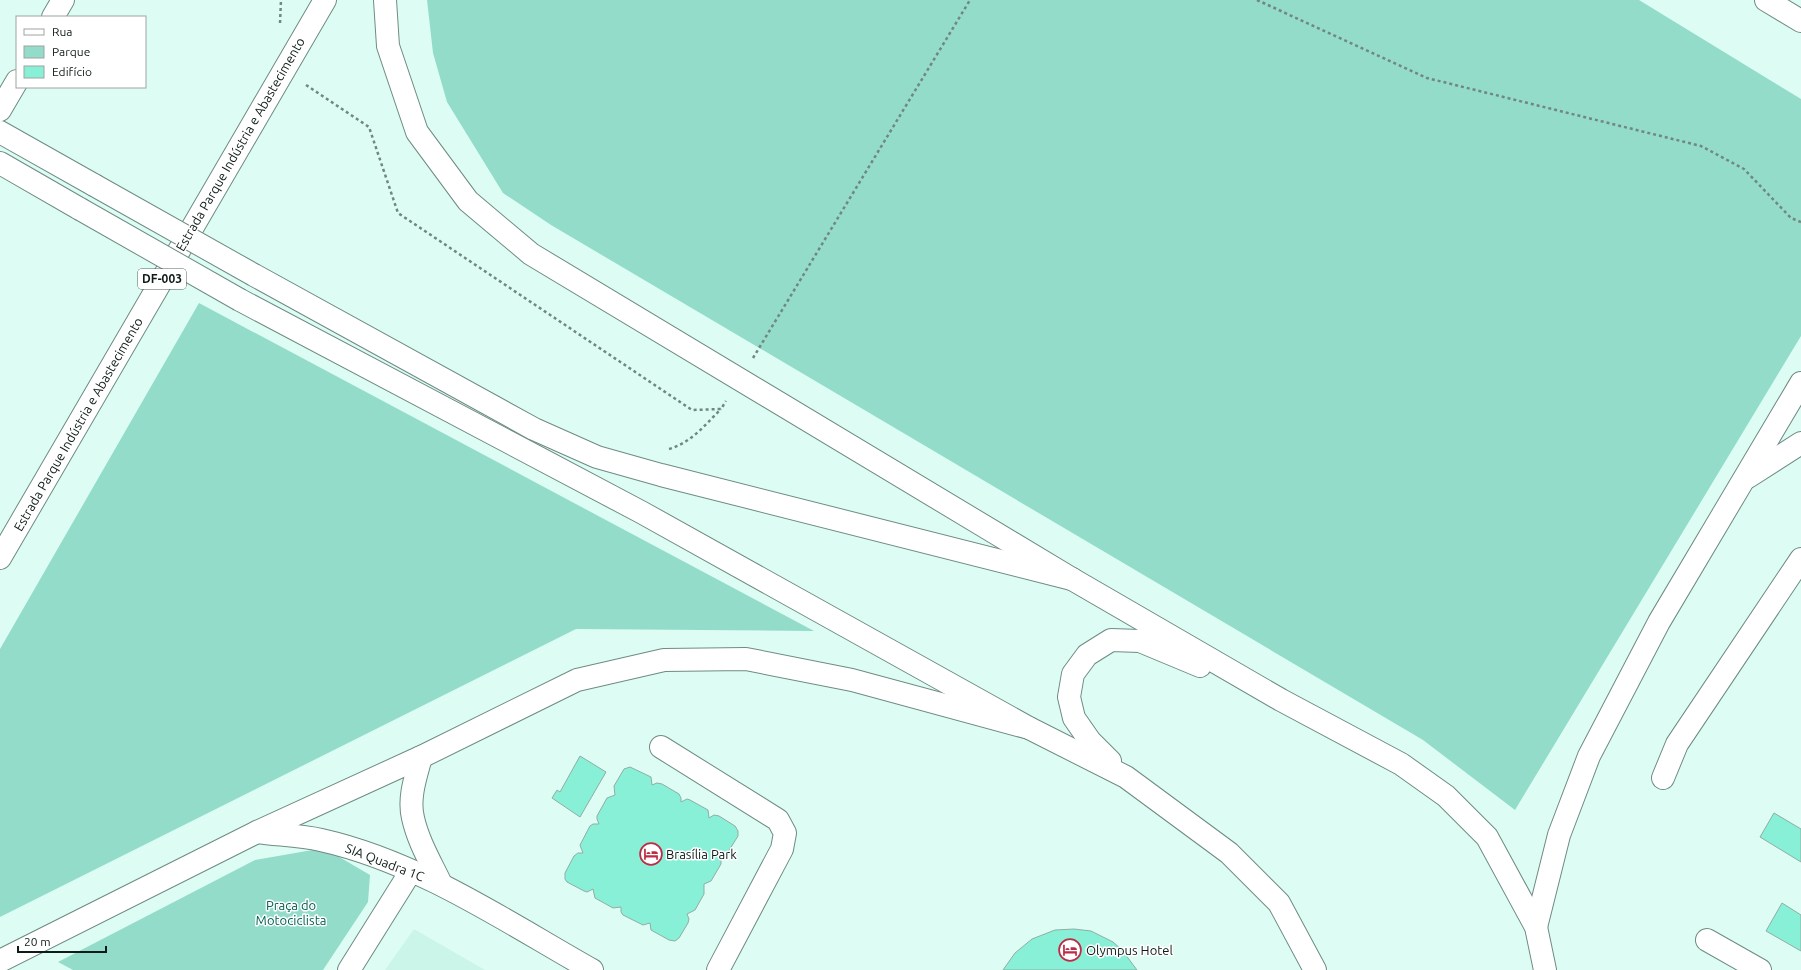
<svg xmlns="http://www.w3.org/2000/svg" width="1801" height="970" font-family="Ubuntu,sans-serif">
<rect width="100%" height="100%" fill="#ddfdf4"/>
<path fill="#cbf5e9" d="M414 929 485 970H385Z"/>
<g fill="#93dcca">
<path d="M427 0H1639L1801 99V336L1515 810 1423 740 551 225 503 193 447 102 433 53Z"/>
<path d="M199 303 814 631 576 629 0 917V649Z"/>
<path d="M324 848 370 875 368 902 323 970H73L58 962 255 860Z"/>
</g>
<g fill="#89f0d8" stroke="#8fada5">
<path d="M580 756 606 772 580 817 552 798 557 790 560 792Z"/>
<path d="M630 767 651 777 652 785 657 783 662 784 679 794 681 798V802L687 799 690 800 708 810 709 818 714 815 719 816 735 826 738 831V836L728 852 721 856V864L711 881 704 884V894L695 910 687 914 689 919 688 923 679 938 675 941 669 940 651 930 650 923 643 925 623 915 621 912V907L613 908 595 898 593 889 587 892 584 891 567 882 565 879V873L574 856 578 853H583L580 845 590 826 593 824H599L597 819V816L607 798 615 795 614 786 624 769Z"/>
<path d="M1774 813 1801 829V862L1760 837Z"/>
<path d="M1782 903 1801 915V951L1766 931Z"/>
<path d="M1074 929 1091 931 1113 942 1122 950 1137 970H1003L1015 953 1032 939 1055 930Z"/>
</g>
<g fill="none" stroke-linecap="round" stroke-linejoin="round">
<g stroke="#6e8b84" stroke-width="24">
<g id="minor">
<path d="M1748 477 1801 443"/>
<path d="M661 747 778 820 785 833 782 849 718 970"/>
<path d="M421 757C416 776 408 798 413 818 418 841 431 863 441 884"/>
<path d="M1663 778 1677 744 1801 559"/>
<path d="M257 832C278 835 300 835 321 840 419 862 505 921 592 970"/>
<path d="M1536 927 1559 835 1589 756 1659 622 1801 383"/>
<path d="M1707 940 1760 970"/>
<path d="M349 970 411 871"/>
</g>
</g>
<g stroke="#6e8b84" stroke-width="24">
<g id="major">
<path d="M385 0 388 46 417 132 468 201 531 254 1072 579 1281 700 1401 764 1446 796 1487 837 1536 927 1545 970"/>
<path d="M1110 761 1090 741 1074 718 1069 697 1073 674 1087 655 1111 640 1140 641 1200 666"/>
<path d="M0 961 257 832 421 757 577 680 664 660 746 659 852 680 1029 728 1126 777 1229 853 1279 903 1315 970"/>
</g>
</g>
<g stroke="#6e8b84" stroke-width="24">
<g id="highway">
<path d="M1766 0 1801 21"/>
<path d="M53 17 63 0"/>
<path d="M0 110 17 81"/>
<path d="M0 132 94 185"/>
<path d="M0 163 80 209"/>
<path d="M254 275 534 429 597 457 661 475 1072 579"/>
<path d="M240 300 641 512 1029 728"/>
<path d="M0 558 325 0"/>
</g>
</g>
<g stroke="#718781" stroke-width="2.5" stroke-dasharray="3 3" stroke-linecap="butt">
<path d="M1257 0 1427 78 1701 146 1744 169 1791 218 1801 222"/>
<path d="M280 23 281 0"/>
<path d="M306 85 369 127 398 213 692 410 721 409 726 401"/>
<path d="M753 358 970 0"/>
<path d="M669 449C691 443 706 424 721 409"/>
</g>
<use href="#minor" stroke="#fff" stroke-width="22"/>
<use href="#major" stroke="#fff" stroke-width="22"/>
<use href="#highway" stroke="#fff" stroke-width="22"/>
<g stroke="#6e8b84" stroke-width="24" stroke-linecap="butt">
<g id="highway-bridge">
<path d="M94 185 254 275"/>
<path d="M80 209 240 300"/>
</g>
</g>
<use href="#highway-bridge" stroke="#fff" stroke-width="22"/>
</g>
<defs>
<g id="hotel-ring" transform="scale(1.15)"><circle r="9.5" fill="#fff" stroke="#bd2c45" stroke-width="1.5"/><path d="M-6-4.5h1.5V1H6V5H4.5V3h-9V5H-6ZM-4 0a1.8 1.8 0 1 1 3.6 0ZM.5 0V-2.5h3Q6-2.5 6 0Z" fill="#bd2c45"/></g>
</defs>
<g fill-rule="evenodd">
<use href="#hotel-ring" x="651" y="854"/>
<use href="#hotel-ring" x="1070" y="950"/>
</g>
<g text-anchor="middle" stroke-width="3" stroke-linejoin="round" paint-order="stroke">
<rect fill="#fff" stroke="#575f5d" stroke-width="1" x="138" y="269" width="48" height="20" rx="3"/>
<g font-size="12" font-weight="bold" fill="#0f1b18">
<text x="162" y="283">DF-003</text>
</g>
<g font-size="13" fill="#0f1b18" stroke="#fff">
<text transform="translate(240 144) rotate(-60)" y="5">Estrada Parque Indústria e Abastecimento</text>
<text transform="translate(78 424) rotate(-60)" y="5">Estrada Parque Indústria e Abastecimento</text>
<text transform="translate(385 862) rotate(21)" y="5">SIA Quadra 1C</text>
</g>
<g font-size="13" fill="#0f1b18" stroke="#fff" text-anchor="start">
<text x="666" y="859">Brasília Park</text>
<text x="1086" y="955">Olympus Hotel</text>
</g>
<g font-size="13" fill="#046051" stroke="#fff">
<text x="291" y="910">Praça do<tspan x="291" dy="15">Motociclista</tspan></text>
</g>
</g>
<rect x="16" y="16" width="130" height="72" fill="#ffffff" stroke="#9fa4a3"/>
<rect x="24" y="29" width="20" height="6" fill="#ffffff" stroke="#9fa4a3"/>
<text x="52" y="36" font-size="12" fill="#0f1b18">Rua</text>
<rect x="24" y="46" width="20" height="12" fill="#93dcca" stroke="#9fa4a3"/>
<text x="52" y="56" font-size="12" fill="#0f1b18">Parque</text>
<rect x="24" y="66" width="20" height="12" fill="#89f0d8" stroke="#9fa4a3"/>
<text x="52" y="76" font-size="12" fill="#0f1b18">Edifício</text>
<path d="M18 946v6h88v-6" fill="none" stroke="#0f1b18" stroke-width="2"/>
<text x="24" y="946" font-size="12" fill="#0f1b18" stroke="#ffffff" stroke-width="3" paint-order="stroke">20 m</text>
</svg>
